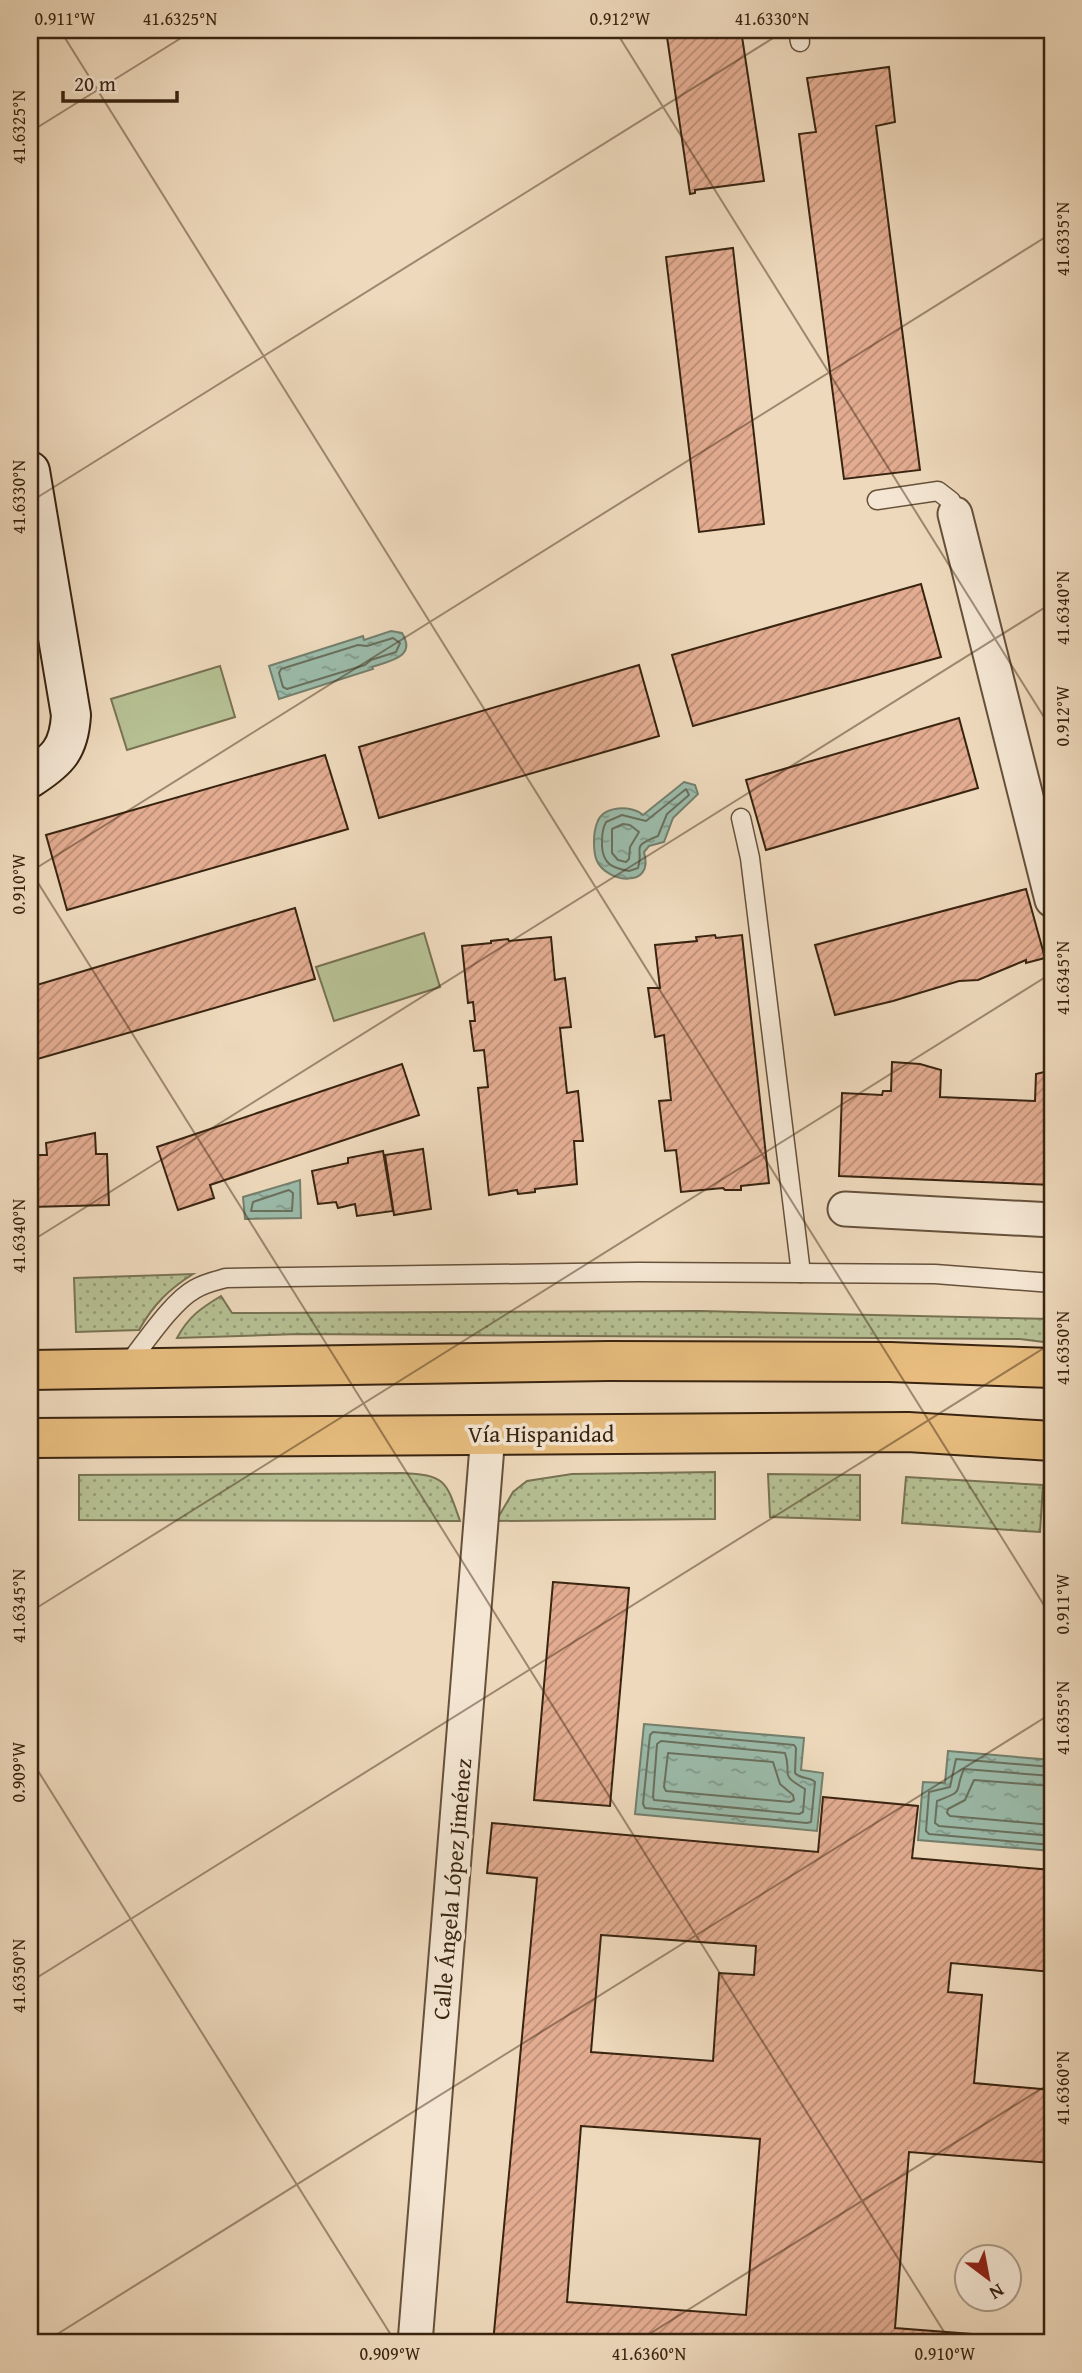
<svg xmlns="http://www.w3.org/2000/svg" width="1082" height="2373" font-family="'Gentium Book Plus',serif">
<defs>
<pattern id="grass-dots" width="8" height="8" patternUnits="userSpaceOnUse" patternTransform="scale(1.75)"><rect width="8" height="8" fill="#b6c093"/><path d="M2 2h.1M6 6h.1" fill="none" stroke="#959c77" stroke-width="1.8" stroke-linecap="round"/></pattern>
<pattern id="water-ripples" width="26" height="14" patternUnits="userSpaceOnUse" patternTransform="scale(1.75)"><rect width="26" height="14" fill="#9bbbaa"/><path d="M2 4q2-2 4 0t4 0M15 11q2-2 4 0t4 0" fill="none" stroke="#7f9889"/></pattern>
<pattern id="building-hatch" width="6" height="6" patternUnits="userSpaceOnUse" patternTransform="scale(1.75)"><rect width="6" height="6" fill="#e3ac91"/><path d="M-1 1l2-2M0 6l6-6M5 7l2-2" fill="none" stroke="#b98c75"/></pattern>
</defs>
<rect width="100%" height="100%" fill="#eed9bc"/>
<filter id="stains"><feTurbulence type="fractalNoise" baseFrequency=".00286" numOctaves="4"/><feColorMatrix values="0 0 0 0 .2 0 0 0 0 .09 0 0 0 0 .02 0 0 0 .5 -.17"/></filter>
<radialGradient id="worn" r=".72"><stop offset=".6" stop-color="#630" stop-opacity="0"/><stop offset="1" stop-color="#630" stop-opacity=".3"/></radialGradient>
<g fill="url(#grass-dots)" stroke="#787252" stroke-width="2">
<path d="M193 1274C169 1289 153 1305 139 1330L76 1332 74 1278Z"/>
<path d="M221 1296 232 1313 700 1311 1052 1319V1343L1020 1339 299 1334 177 1338C188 1317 201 1308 221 1296Z"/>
<path d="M715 1472V1519L496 1521 513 1492 527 1481 572 1474Z"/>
<path d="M402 1473C446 1475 446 1481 460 1521L79 1520V1475Z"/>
<path d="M768 1474 860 1475V1520L770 1517Z"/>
<path d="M906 1477 1043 1485 1040 1532 902 1523Z"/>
</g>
<g fill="#b6c093" stroke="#787252" stroke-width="2">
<path d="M220 666 235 717 127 750 111 699Z"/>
<path d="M424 933 440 987 334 1021 316 967Z"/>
</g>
<g fill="url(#water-ripples)" stroke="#747f6c" stroke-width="2">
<path d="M391 631 402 633C417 657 390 661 372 667L373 669 279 699 269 666 363 636 364 640Z"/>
<path d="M684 782 695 785 698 794 673 818 664 842 649 846 644 852C655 889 607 883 597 861 593 852 593 833 597 823 603 805 632 805 643 815Z"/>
<path d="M300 1180 301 1218 245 1219 243 1197Z"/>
<path d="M644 1724 804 1738 801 1770 823 1773 817 1831 635 1814Z"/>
<path d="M948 1751 1052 1760V1851L918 1840 923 1782 945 1783Z"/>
</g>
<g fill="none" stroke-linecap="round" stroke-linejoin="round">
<g stroke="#6a705d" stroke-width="2">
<path d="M393 638 400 643 396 652 371 660 365 665 287 689 283 687 279 673 281 669 358 645 367 646Z"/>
<path d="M686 789 689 795 667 814 658 836C628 848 645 847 638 868L629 871C612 868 603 864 602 846 602 837 602 829 606 822L622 815 646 821Z"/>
<path d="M623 824 630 825 639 832 630 847 629 859 626 862 618 860 612 853V829Z"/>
<path d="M289 1190 293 1193 292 1211H251L253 1202Z"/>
<path d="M653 1732 794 1745 796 1748 795 1773C801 1780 810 1776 815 1782L811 1822 807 1823 645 1808 643 1804 650 1735Z"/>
<path d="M661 1741 785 1753C793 1776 777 1773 805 1789L803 1812 799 1814 654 1800 653 1797 657 1744Z"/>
<path d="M668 1753 773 1762 780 1784 793 1795 794 1800 790 1802 666 1791 664 1787Z"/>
<path d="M1052 1767 956 1759 950 1787 929 1792 926 1831 929 1834 1052 1845"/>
<path d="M1052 1776 964 1769C953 1793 967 1790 937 1801L935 1823 939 1826 1052 1836"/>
<path d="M1052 1786 974 1780 965 1800 948 1809 947 1813 950 1816 1052 1825"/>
</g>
</g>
<g fill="url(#building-hatch)" stroke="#392410" stroke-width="2" fill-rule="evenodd">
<path d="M666 30H741L764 181 695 190V193L690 194Z"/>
<path d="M889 67 895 122 876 126 920 470 844 479 799 134 816 132 807 78Z"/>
<path d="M733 248 764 524 699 532 666 257Z"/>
<path d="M921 584 941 657 693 726 672 655Z"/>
<path d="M639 665 659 736 379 818 359 747Z"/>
<path d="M959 718 978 788 766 850 746 780Z"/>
<path d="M325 755 348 829 67 910 46 835Z"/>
<path d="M1026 889 1045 958 1026 963V960L978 980 959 981 893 1001 835 1015 815 945Z"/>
<path d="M295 908 315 979 34 1060 30 1045V987Z"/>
<path d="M715 935 716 938 742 935 769 1183 741 1186V1190H725L723 1188 681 1192 676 1150 665 1151 659 1101 671 1100 664 1035 655 1037 648 988H660L655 945 697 941 696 937Z"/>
<path d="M551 937 555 980 565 978 571 1027 560 1028 567 1093 578 1091 583 1141H574L577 1184 535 1189V1192L518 1194 517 1190 489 1195 478 1088 488 1087 484 1050 474 1051 470 1021H475L473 1002 468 1003 462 946 491 943V941L508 939 509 941Z"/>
<path d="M892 1062 920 1064 941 1070 940 1097 1035 1101 1036 1074 1052 1070V1185L839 1176 842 1093 882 1095 883 1091H891Z"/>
<path d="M402 1064 419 1115 210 1185 214 1198 178 1210 157 1147Z"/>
<path d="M95 1133 96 1154H107L109 1205 30 1207V1155H47L46 1143Z"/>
<path d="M423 1149 431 1209 394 1215 385 1155Z"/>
<path d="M383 1151 393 1211 357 1216 355 1204 338 1208 336 1202 318 1204 312 1171 348 1163V1158Z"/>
<path d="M553 1582 629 1588 610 1806 534 1800Z"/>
<path d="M823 1797 918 1806 912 1858 1052 1870V1972L951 1963 948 1992 982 1995 974 2083 1052 2090V2163L909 2152 895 2328 1052 2340V2343H493L537 1878 487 1873 492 1823 818 1852ZM601 1935 756 1946 754 1975 719 1973 713 2061 591 2052ZM581 2126 760 2139 746 2315 567 2302Z"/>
</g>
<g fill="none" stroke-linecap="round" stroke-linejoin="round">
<g stroke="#66513b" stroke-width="21">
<g id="lane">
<path d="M798 30 800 42"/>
<path d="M877 500 938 491 951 501 955 514"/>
<path d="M741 818 750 858 801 1273"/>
<path d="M125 1368C143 1346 171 1302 195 1289 205 1283 215 1281 226 1278L638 1272 935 1274 1052 1283"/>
</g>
</g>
<g stroke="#66513b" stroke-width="37">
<g id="street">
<path d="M955 514 1052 900"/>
<path d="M845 1209 1052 1220"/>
<path d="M415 2343 488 1434"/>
</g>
</g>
<g stroke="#392410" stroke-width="42">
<path id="secondary" d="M30 471 71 715C69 749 58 760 30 778"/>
</g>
<g stroke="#392410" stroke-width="42">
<g id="highway">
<path d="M30 1370 609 1361 890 1362 1052 1368"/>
<path d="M30 1438 908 1432 1052 1441"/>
</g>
</g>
<use href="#lane" stroke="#f4e6d3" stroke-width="18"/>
<use href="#street" stroke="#f4e6d3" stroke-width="33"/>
<use href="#secondary" stroke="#f4e6d3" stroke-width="38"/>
<use href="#highway" stroke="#e7bc7e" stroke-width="38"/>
</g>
<path fill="none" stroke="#392410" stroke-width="2" stroke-opacity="0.45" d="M60 30 1052 1618M615 30 1052 730M30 132 194 30M30 502 786 30M30 870 951 2343M30 872 1052 233M30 1242 1052 603M30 1612 1052 973M30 1758 396 2343M30 1982 1052 1343M43 2343 1052 1713M635 2343 1052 2082"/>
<g text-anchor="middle" stroke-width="7" stroke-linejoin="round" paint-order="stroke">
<g font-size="23" fill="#392410" stroke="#f4e6d3">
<text x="541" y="1442">Vía Hispanidad</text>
<text transform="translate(452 1889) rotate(-85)" y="8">Calle Ángela López Jiménez</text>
</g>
</g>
<rect width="1082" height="2373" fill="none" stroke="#eed9bc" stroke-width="77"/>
<g transform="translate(988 2278) rotate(148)"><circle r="33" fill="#f4e6d3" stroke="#a99885" stroke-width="2"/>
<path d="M0-5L12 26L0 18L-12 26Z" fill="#8f2418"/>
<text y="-10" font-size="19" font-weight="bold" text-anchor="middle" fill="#392410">N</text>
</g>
<path d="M63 91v10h114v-10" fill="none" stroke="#392410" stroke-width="3.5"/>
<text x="74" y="91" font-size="21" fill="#392410" stroke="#f4e6d3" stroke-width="5" paint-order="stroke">20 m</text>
<rect x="38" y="38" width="1006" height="2296" fill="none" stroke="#392410" stroke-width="2.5"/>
<g font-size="18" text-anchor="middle" fill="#392410">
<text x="65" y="25">0.911°W</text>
<text x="180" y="25">41.6325°N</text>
<text x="620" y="25">0.912°W</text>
<text x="772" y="25">41.6330°N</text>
<text transform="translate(19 127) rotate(-90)" y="6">41.6325°N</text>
<text transform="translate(1063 239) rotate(-90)" y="6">41.6335°N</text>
<text transform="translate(19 497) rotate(-90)" y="6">41.6330°N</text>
<text transform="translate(1063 608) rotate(-90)" y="6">41.6340°N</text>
<text transform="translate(1063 716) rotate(-90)" y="6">0.912°W</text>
<text transform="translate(19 884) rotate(-90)" y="6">0.910°W</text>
<text transform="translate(1063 978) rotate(-90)" y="6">41.6345°N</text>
<text transform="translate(19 1236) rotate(-90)" y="6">41.6340°N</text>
<text transform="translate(1063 1348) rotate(-90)" y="6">41.6350°N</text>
<text transform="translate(1063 1604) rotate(-90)" y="6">0.911°W</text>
<text transform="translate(19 1606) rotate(-90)" y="6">41.6345°N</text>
<text transform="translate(1063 1718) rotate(-90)" y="6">41.6355°N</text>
<text transform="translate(19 1772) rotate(-90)" y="6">0.909°W</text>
<text transform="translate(19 1976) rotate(-90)" y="6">41.6350°N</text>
<text transform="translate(1063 2088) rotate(-90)" y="6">41.6360°N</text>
<text x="390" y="2360">0.909°W</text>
<text x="649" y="2360">41.6360°N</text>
<text x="945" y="2360">0.910°W</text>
</g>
<rect width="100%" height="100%" filter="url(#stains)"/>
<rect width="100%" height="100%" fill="url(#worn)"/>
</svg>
